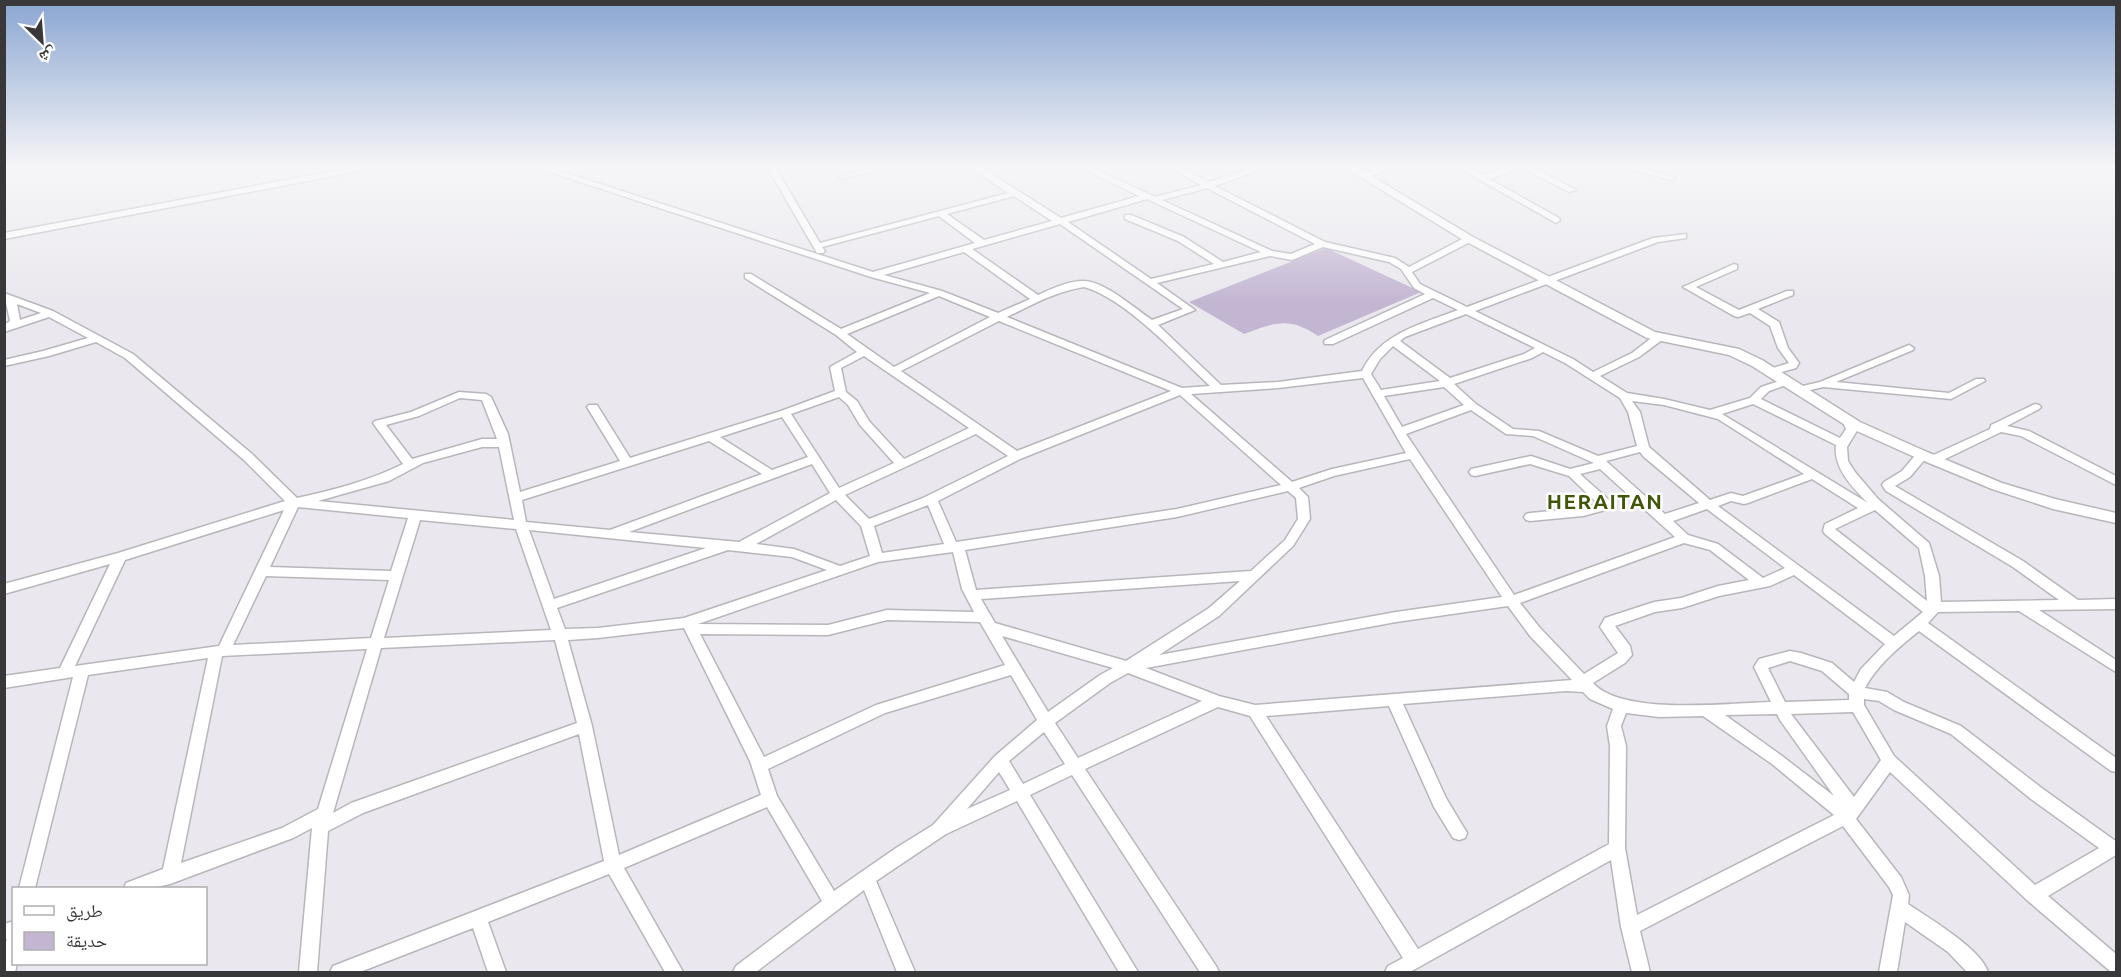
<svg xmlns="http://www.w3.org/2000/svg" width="2121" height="977" font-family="Ubuntu,'Noto Naskh Arabic',sans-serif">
<rect width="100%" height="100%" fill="#eae8ee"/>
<path fill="#c3b6d3" d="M1326 248 1421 292 1318 336C1289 316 1274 323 1244 334L1189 302Z"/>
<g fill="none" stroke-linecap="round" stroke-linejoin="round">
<g stroke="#b8b6bc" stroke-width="3">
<g id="minor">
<path d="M366 165H384L380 167 4 239V233Z"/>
<path d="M528 165H541L873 272 975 243 939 216 822 247 825 251 823 253H817L766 165H774L820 243 1008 193 967 165H977L1061 218 1139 196 1075 165H1086L1155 197 1201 185 1165 165H1175L1209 182 1261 165H1273L1215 186 1325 242 1395 258 1409 267 1466 237H1472V241L1412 272 1420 284 1467 307 1653 238 1686 234V238L1658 242 1475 311 1573 359 1593 372 1632 353 1654 336H1662V340L1639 357 1600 376 1627 393 1664 399 1710 410 1750 398 1761 387 1785 379 1789 380 1790 382 1789 384 1769 391 1761 399 1840 438 1846 429 1842 420 1848 417 1852 418 1858 429 1847 447 1848 461 1855 472 1878 499 1929 543 1939 576 1941 602 2059 600 2013 567 1886 491 1882 485 1884 482 1902 471 1918 452 1922 451 1928 455 1926 458 1910 477 1895 486 2023 561 2078 600 2116 599V609L2039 610 2116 660V672L2019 611 1938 612 1928 623 2116 758V772L2111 771 1919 631C1899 647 1877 665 1865 688L1887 692 1904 702 1961 726 2043 789 2114 840H2116V855L2048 896 2116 954V972L2110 971 2028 901 1890 772 1856 819 1901 877 1909 895 1908 904C1930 919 1980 948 1988 972H1967L1948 952 1905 922 1897 972H1879L1893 895 1889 887 1843 826 1640 931 1650 972H1632L1621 927 1611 860 1410 972H1385L1388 966 1403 958 1250 716 1218 707 1085 769 1216 966 1219 972H1200L1072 775 1030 795 1138 972H1119L1017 801 946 834 876 881 915 972H897L864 890 756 972H733L736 966 822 901 767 807 624 868 683 972H665L609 874 488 922 506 972H488L473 928 360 972H330L333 966 604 861 579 734 363 813 328 831 317 972H299L312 828 293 838 170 884 152 888H124L126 883 163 869 208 658 88 675 35 888H19L73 677 4 688V676L60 668 110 564 4 594V584L118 553 285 501 244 460 125 358 96 342 49 356 4 366V360L43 351 88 338 49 317 4 332V325L10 321 4 293 53 311 133 354 252 454 297 498C333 490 369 481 403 464L373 423 375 421 411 412 459 392 486 394 491 397 508 434 520 492 620 461 587 407 589 405H597L630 458 781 411 835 391 830 367 857 352 836 335 745 278V274H751L841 329 930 293 871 277ZM1207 188 1315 244 1291 254 1272 251 1162 200ZM1014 196 1052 221 984 240 947 214ZM1147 199 1261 252 1223 262 1184 237 1131 215H1125V219L1178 241 1214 264 1151 279 1068 222ZM1060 224 1183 309 1152 320C1134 308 1105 281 1083 281 1068 281 1051 289 1038 295L972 249ZM1323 247 1389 262 1401 269 1414 288 1425 294 1325 340 1324 342 1325 344H1333L1433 298 1458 310C1422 324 1380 333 1362 371L1278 382 1221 385 1158 325 1195 310 1157 283 1270 256 1292 260ZM964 252 1030 299 998 313 942 291 884 275ZM1084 287C1125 298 1178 356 1210 386L1182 388 1007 317C1031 305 1057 291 1084 287ZM939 296 990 317 894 367 847 334ZM17 304 41 313 20 320ZM1466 314 1535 348 1524 354 1450 378 1400 341 1405 337ZM999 321 1171 391 1017 451 901 371ZM1393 346 1440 381 1381 390 1371 374 1380 359ZM1543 352 1565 363 1620 398 1628 412 1637 446 1598 456 1539 431 1513 429 1476 404 1454 384 1532 358ZM864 356 969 428 904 459 869 421 857 401 846 392 841 368ZM1363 378 1406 453 1332 469 1292 482 1191 394 1278 388ZM1444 387 1464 405 1402 427 1384 396ZM1180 395 1281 485 1177 509 956 542 938 501 1020 459ZM839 397 848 405 860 425 894 463 839 488 791 414ZM460 398 482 400 497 439H482L412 459 386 425 419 416ZM1632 401 1664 405 1718 419 1804 474 1743 496 1731 493 1710 500 1649 447 1640 412ZM1753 404 1836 445C1833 468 1853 488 1868 503L1722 414ZM1471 410 1506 434 1533 436 1594 463 1570 469 1531 456 1471 469 1469 472 1471 475 1475 476 1530 464 1569 476 1598 504 1583 508 1530 513 1526 514 1524 517 1526 520 1530 521 1583 516 1609 509 1611 506 1609 500 1580 474 1600 469 1675 537 1514 595 1406 434ZM782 417 808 457 772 470 720 437ZM976 434 1008 456 923 498 869 519 845 495ZM709 441 762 474 610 530 526 522 522 500ZM482 447H499L514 520 318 501 389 481 423 463ZM1640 452 1644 457 1699 503 1665 514 1606 461ZM1410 459 1502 597 1396 612 1159 655 1219 616 1293 546 1310 519 1308 497 1299 488 1334 476ZM812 464 830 493 739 542 629 532ZM1812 479 1858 508 1825 524 1823 531 1825 534 1923 612 1894 636 1718 506 1731 501 1744 504 1748 503ZM1288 491 1296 498 1298 519 1285 540 1251 571 976 590 965 550 1177 517ZM836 500 861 526 870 556 840 566 794 549 756 544ZM928 505 944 544 882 553 874 526ZM298 507 408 518 391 571 270 567ZM1707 509 1785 568 1763 578 1718 544 1688 535 1673 521ZM284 510 219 646 75 666 125 560ZM1875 510 1919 548 1925 576 1927 601 1835 529ZM420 520 516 529 551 630 384 638ZM529 530 706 548 554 599ZM1684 543 1710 550 1749 580 1718 586 1681 598 1654 602 1605 618 1600 627 1618 653 1584 674 1540 628 1520 603ZM728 550 792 557 827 570 684 618 598 628 565 629 557 608ZM953 552 962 589 974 612 887 610 828 625 698 624 878 562ZM1794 575 1885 644 1861 669 1854 682 1832 663 1801 653 1790 651 1759 659 1754 667 1771 702C1728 703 1622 716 1593 683L1625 663 1632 655 1630 646 1615 626 1655 612 1682 608 1719 596 1770 586ZM266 576 389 580 371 638 233 645ZM1240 581 1209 608 1126 661 995 623 981 599ZM1508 606 1530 636 1572 680 1255 705 1219 696 1146 668 1396 622ZM887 620 980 622 1005 665 876 705 764 757 700 634 828 635ZM684 628 750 761 761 795 619 855 592 726 568 640 598 638ZM1002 636 1113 668 1100 675 1048 712ZM555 640 577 723 351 803 333 813 381 648ZM367 649 318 809 282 828 181 863 222 656ZM1790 661 1822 671 1849 694V700L1785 702 1768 668ZM1128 673 1202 701 1078 758 1055 723 1110 683ZM1011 675 1037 720 995 756 933 825 896 848 834 891 777 796 768 769 885 713ZM1566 691 1583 692 1590 699 1613 709 1607 726 1610 746 1609 844 1418 949 1266 716 1389 706 1434 807 1453 838 1459 840 1465 838 1467 833 1446 798 1403 704ZM1864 699 1879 701 1894 710 1951 734 2031 799 2099 848 2035 885 1894 756 1864 705ZM1853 712 1881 760 1854 797 1791 714ZM1626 713 1659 717 1703 716 1772 764 1834 815 1637 915 1625 848 1626 746 1621 726ZM1777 714 1780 720 1834 796 1782 756 1725 715ZM1044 732 1065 764 1023 784 1009 761ZM999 772 1010 790 967 809Z"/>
<path d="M881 165H896L842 179 838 177Z"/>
<path d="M1388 165H1401L1366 178 1359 176Z"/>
<path d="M1454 165H1464L1483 175 1514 165H1529L1576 190 1569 192 1522 168 1489 179 1559 218 1560 220 1556 223Z"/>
<path d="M1614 165H1629L1676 178 1672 180Z"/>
<path d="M1734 264 1737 265V269L1696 287 1739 310 1787 291H1793V295L1758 309 1779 322 1788 348 1799 363 1796 368 1771 375 1767 374 1766 372 1767 370 1789 363 1778 348 1770 326 1750 313 1738 317 1734 316 1683 287Z"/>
<path d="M1909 345 1914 348 1913 350 1836 382 1949 393 1976 379H1984L1985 381 1951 399 1823 387 1798 393 1793 390 1794 388 1820 382Z"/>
<path d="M2035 404 2039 405 2041 407 2039 409 2007 426 2029 431 2116 476V485L2021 436 2001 432 1937 463H1929L1927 460 1929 457 1990 429 1991 425Z"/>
<path d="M14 921V964H17L15 972H4V946L7 939 4 940V924Z"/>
</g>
</g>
<g stroke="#b8b6bc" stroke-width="3">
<path id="tertiary" d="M1341 165H1353L1473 237 1655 332 1739 349 1762 360 1860 422 1927 452 2002 483 2055 499 2116 513V523L2053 509 1992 489 1917 458 1850 428 1752 366 1729 355 1647 338 1465 241Z"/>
</g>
<use href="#minor" fill="#fff" fill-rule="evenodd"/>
<use href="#tertiary" fill="#fff" fill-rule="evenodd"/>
</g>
<linearGradient id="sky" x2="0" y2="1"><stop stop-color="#8aa6d2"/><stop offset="0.55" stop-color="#f6f5f7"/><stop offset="1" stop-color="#f6f5f7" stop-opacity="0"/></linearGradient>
<rect width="2121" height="302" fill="url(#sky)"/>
<g text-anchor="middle" stroke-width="5" stroke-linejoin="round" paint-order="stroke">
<g font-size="21" font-weight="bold" letter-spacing="1.5" fill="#405609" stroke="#fff">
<text x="1605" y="509">HERAITAN</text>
</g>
</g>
<rect width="2121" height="977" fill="none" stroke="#383739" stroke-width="12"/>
<rect x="12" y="887" width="195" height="78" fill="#ffffff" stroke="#afafb0" stroke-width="1.5"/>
<rect x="24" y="906" width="30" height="9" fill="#ffffff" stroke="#afafb0" stroke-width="1.5"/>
<text x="66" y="917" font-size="18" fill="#383739">طريق</text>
<rect x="24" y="932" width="30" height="18" fill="#c3b6d3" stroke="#afafb0" stroke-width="1.5"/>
<text x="66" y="947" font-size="18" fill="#383739">حديقة</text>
<g transform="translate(42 42) rotate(155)" stroke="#ffffff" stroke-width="4.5" paint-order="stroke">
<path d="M0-4.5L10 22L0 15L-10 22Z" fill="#383739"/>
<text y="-9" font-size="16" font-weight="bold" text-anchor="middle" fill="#383739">ش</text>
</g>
</svg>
